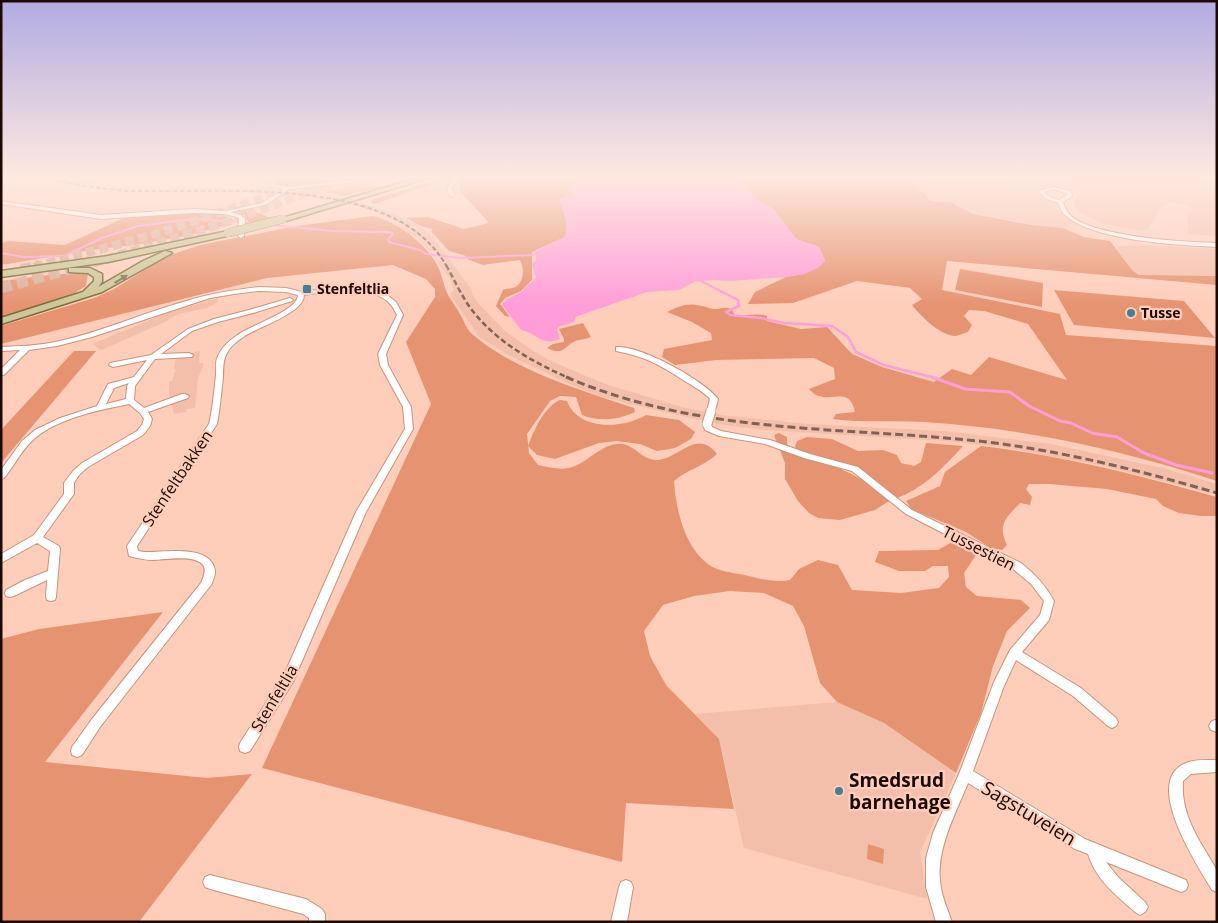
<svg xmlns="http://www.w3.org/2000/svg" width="1218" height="923" font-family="'Open Sans',sans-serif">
<rect width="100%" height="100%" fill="#fecebb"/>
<g fill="#f4bfaa">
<path d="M34 177H55L95 184 138 187 249 188 310 191 364 203 397 215 422 228 432 236 472 290V294L479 304 504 330 527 347 551 361 605 384 682 407 722 415 808 424 945 431 1051 444 1163 468 1217 484V495L1099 465 1001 447 944 441 764 430 717 424 633 405 597 395 565 382 508 355 479 337 450 294 454 290 449 277 438 264 441 260 434 250 429 251 421 241 401 227 398 223 374 211 339 202 284 193 109 190 64 185Z"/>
<path d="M910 177 1217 179V236L1188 234 1187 214 1195 210 1182 204 1168 202 1166 206 1160 208 1148 229 1140 231 1100 223 1078 211 1073 202 1082 192 1077 187H1029L1074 223 1063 228 1046 227 973 214 950 202H929Z"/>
<path d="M1140 245 1217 249V276L1139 275 1133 271 1118 250 1117 246Z"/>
<path d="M217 298 218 302 207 308 178 314 163 323 101 350 92 344 164 314Z"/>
<path d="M200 351 199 363H203V367L198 378 195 408 187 409 186 412 174 414 169 395V381H172L176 369H174L176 356Z"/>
<path d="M837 702 884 723 956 773 920 852 927 899 744 848 719 739 695 714Z"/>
</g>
<g fill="#e69371">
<path d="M278 177H388L285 187 274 183V180Z"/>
<path d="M468 177H579L575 180 572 193 559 200C564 212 569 224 565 237L532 252V280L521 291 505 298 500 304 510 317 505 316 496 306 503 290C507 288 511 289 515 287 525 282 524 267 520 260L483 265 469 260 464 255 449 251 431 231 433 229 421 226 406 218 428 217 464 229 489 223 460 191 461 179Z"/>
<path d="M744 177H910L930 201 950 202 973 214 1031 225 1063 228 1084 237 1110 241 1133 271 1139 275 1217 276V285L947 261 942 290 1060 314 1066 335 1217 346V481C1123 450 1023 428 924 422 894 420 863 423 833 419L836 414 855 412C849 387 836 401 819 396 816 396 812 392 809 389L835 379 834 368 814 358 716 360 675 365 662 357 664 349 712 340 711 333 692 322 667 312C679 306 688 302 702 306 705 306 710 309 714 309 723 310 728 303 735 315 746 317 756 312 767 316V321L801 329 827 327 852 354 882 367 934 382 952 369 971 375 989 357 1067 380 1028 324 984 311 969 310 964 316 972 325 968 332C964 333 960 335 956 336 940 336 921 316 912 305L922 299 910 288 857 281 793 303 748 304 755 292 786 277 804 274 825 261 819 247 796 239 774 210 756 200 748 189Z"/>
<path d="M438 179 442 180 375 204 371 203 372 200Z"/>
<path d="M321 186 322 189 340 190 382 186 381 187 344 196 321 191 298 189Z"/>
<path d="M247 209V211L257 212 268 217 280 216 249 225 245 215 237 212Z"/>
<path d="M183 213H218L235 220 234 223 186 236 134 245 98 249 1 265V243L9 241 65 245 128 216Z"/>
<path d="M373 216C397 222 423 241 436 263 442 272 443 285 448 295 452 301 456 308 460 314 464 320 466 329 472 334 515 371 581 390 634 408L635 412C618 420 599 422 582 415L576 397 560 396 550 401 527 434 529 453 538 465C548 467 559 470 569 468 587 464 598 446 617 444 634 442 642 462 659 460 682 456 697 429 717 454 703 467 688 469 674 481 676 509 684 546 708 564 717 571 733 573 745 575 761 579 774 583 790 580L799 569 818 560 838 565 852 590 901 593 939 588 949 577 948 566H933L925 571H899L875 562 879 551 938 550 952 542 966 544 976 555 964 573 966 587 977 596 1021 600 1030 608 1007 631 993 666 981 713 956 773 884 723 837 702 820 683 804 626 793 606 764 593 730 591 694 596 663 605 644 631 650 656 666 685 719 739 734 809 626 803 622 862 262 768 431 404 406 342 435 297V289L426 279 393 265 267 278 1 344V326L94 298 114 289 167 256 200 245 297 226Z"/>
<path d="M960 269 1043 283 1042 307 955 290Z"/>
<path d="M57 274H88L86 286 73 294 55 301 1 317V281Z"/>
<path d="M1054 290 1184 301 1215 338 1074 325Z"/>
<path d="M583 323 591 337C586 339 583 339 579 340 563 344 567 357 547 348L553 344 564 342V339L559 329Z"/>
<path d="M74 351H96L1 463V430Z"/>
<path d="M560 400 567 401C578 431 623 429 646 415L679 420 695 432 691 439 675 448 657 451 640 444 617 441 599 443 555 459 537 455 528 446C534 430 544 407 560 400Z"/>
<path d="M779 433 787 437V443L791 452C829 464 860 472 889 501L875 510 840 520 818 518 809 513 798 501 785 479V463L774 435Z"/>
<path d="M807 437 832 439 858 451 883 450 897 455 901 463 914 466 921 462 926 443 963 446C943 468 924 488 895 499L863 472 850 464 799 452 795 447 797 441Z"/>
<path d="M981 446C1061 455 1139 475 1217 497V516H1201L1179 513 1163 506 1156 499 1107 489 1049 484H1029L1026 489 1032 497 1030 505 1020 503C1006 518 997 524 1007 545L1002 550 991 548 966 532 911 509 906 501 940 486 945 472Z"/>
<path d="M163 612 45 762 207 778 252 774 139 922H1V639L39 629Z"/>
<path d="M868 844 884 849 883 864 867 859Z"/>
</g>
<path fill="#ff9dd9" d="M579 177H744L748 189 756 199 774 209 796 239 819 247 825 261 818 268 804 274 786 277 731 281 710 280 694 282 679 290 647 292 575 317 574 322 560 326 557 329 560 339C541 347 538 333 521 330L502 305 506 300 521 292 536 278 532 264 536 260 535 252 565 237C569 224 564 211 559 200L572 193 567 190V188L573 186 575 180Z"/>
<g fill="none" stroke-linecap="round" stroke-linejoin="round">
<g stroke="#ff9dd9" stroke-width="2">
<path d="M247 223 255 224"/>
<path d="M271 225 333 231 389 232 393 234 388 239 389 242 420 250 426 254 460 258 534 255"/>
<path d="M1 253 23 257 64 256 102 238 138 226 193 219 239 222"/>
</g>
<path stroke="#ff9dd9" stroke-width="2.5" d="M701 281 738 300 739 306 726 312 730 315 761 318 784 323 832 326 848 337 856 352 884 365 935 378"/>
<path stroke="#ff9dd9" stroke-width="3" d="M932 377 965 389 1010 392 1029 406 1060 421 1071 423 1092 433 1117 437 1144 453 1176 465 1212 473"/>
<g stroke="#dcb09f" stroke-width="9" stroke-dasharray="9 4.5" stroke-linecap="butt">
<path d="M34 267 156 234 294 188"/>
<path d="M80 267 221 224 351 177"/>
</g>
<g stroke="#dcb09f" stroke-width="11" stroke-dasharray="11 5.5" stroke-linecap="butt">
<path d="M21 270 39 265"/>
<path d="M1 288 85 265"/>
</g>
<g stroke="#ca927b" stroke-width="2">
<g id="street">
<path d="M233 177 267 178 276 185 288 187 382 177H400L289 189 266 205 230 212 241 215 245 219 244 236 241 238 238 236 239 219 237 217 224 214 193 213 101 219 1 204V201L101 215 193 209 226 211 262 203 284 189 273 187 266 180Z"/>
<path d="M455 177H460L451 189 455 195 452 197 450 196 447 189Z"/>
<path d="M1182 177H1217V178H1184Z"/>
<path d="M1053 187 1071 191 1072 196 1063 202C1064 206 1066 210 1068 213 1088 237 1185 242 1217 243V247C1178 245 1095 241 1066 216 1062 213 1060 207 1058 203L1046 199 1038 191ZM1053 189 1067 193V195L1059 200 1050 197 1044 192Z"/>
<path d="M259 287 286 288 302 292 342 287 371 289 386 294 396 302 403 315 386 354 388 365 411 407 413 429 366 512 293 682 250 751 245 753 240 751 239 747 240 743 284 675 356 512 405 429 403 407 380 365 378 354 397 315C395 312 393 307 391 305 374 284 328 291 304 295 304 314 256 327 242 338 236 342 229 348 226 355 223 361 223 371 223 378 221 393 220 409 217 424L137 546 138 551 144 552C162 553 210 543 215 570 216 574 213 580 211 585L100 727 82 755 77 757 72 755 71 751 72 747 92 719 201 583C203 578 207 570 203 565 194 554 165 560 153 560 144 560 137 558 129 556L127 546 209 424C213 408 214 391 216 375 216 369 215 361 218 356 221 348 229 341 236 336 248 326 298 311 298 295L286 292 259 291 234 294 210 298 92 337 57 346 29 350 4 375H1V369L20 350 1 351V347C19 346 37 346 55 342 99 333 140 314 183 302 208 294 233 290 259 287Z"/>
<path d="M290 298 293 300 292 301 253 313 218 322 192 331 161 354 189 353 193 355 192 357 155 359 135 386 134 400 144 408 182 394H185L189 396 188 398 148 412 152 419 150 426 143 435 88 467 79 475 74 483V494L43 537 59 546 60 549 56 597 55 600 51 601 47 600 46 597 47 580 14 596 10 597 6 596 5 593 6 590 25 580 48 571 50 551 37 543 1 563V554L34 535 64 494V483L73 471 82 463 137 431 142 425 144 419 140 413 129 404C99 410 54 419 32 441 21 451 14 466 4 478L1 479V470L22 441 35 430 60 418 97 406 108 384 134 377 147 360 113 367 109 365 110 363 151 355 188 329 214 319 249 310ZM129 383 127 386 126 399 106 404 114 388Z"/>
<path d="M616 347C640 345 704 380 718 399L715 411 711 413H708L707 411 710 399C704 392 696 388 688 383 661 366 648 357 616 351Z"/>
<path d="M704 422H710L712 427 721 431 770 440 810 454 858 467 912 510 1021 563C1035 574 1046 586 1054 601L1049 620 1022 652 1081 688 1116 718 1118 722 1116 726 1112 728 1108 726 1073 696 1016 660 1004 686 973 771 1085 839 1186 880 1188 885 1186 890 1181 892 1106 862 1118 877 1145 902 1148 907 1145 912 1140 915 1135 912C1116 895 1096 880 1088 854L1075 849 968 783C955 815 934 853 941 888 943 899 948 911 952 922H936L926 887V858L933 833 959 774 994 682 1010 650 1040 615 1044 601 1031 584 1013 569 906 514 852 471 804 458 765 444 719 436 705 430 703 424Z"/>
<path d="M1215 720H1217V732L1211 730 1209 726 1211 722Z"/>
<path d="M1217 760V772L1191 774 1183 781C1181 808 1192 829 1206 852 1209 857 1213 863 1216 869 1218 875 1217 885 1217 892L1212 890C1198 866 1141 781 1186 763 1195 759 1207 760 1217 760Z"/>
<path d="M210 875 306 899 322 909 325 914V922H309V918L303 914 210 889 205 887 203 882 205 877Z"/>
<path d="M626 880 631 882 633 887 627 922H611L619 887 621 882Z"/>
</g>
</g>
<g stroke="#796c37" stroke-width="3">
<g id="primary">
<path d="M421 177H432L286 221 279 219Z"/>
<path d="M228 231H231V235L108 262 1 277V271L108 256Z"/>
<path d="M165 251 172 253 102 292 1 324V318L83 292 94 281V277L88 273 69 272V268H90L102 274V282L98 287 143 261Z"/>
</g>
</g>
<use href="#street" fill="#fff" fill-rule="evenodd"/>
<use href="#primary" fill="#ccc798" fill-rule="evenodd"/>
<path stroke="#826256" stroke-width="2" stroke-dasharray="4.5 2.5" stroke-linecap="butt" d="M41 177C70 183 98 189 128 191 219 194 395 172 447 267"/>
<path stroke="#826256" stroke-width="2.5" stroke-dasharray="5.5 3" stroke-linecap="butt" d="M446 265C454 279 460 293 469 306 493 340 532 362 569 378"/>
<path stroke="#826256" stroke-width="3" stroke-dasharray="8 4" stroke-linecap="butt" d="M566 377C701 435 836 426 978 441 1059 450 1138 470 1217 493"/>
<g stroke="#ca927b" stroke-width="11" stroke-linecap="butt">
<path id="street-bridge" d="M707 424 711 411"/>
</g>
<g stroke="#796c37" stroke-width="9" stroke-linecap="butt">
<path id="primary-bridge" d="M228 233 283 219"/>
</g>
<use href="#street-bridge" stroke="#fff" stroke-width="9"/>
<use href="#primary-bridge" stroke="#ccc798" stroke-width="8"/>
</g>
<defs><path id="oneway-solid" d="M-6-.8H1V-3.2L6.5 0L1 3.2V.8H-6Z" transform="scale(1.25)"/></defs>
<use fill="#7d7255" href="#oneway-solid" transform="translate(121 279) rotate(-31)"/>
<linearGradient id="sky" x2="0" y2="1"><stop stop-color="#b1abe2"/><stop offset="0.58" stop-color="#ffe9e0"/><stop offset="1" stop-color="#ffe9e0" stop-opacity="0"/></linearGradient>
<rect width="1218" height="306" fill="url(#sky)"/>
<g fill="#428095" stroke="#fecebb" stroke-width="2">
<rect x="302" y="284" width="10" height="10" rx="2.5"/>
<circle cx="1131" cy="313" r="5"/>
<circle cx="839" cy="791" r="5"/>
</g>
<g text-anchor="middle" stroke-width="4.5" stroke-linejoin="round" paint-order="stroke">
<g font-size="14" font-weight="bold" fill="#1d0903" stroke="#fecebb" text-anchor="start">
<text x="317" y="294">Stenfeltlia</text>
<text x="1141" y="318">Tusse</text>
</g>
<g font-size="16" fill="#1d0903" stroke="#fecebb">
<text transform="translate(177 478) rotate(-56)" y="6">Stenfeltbakken</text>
<text transform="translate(979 548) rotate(27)" y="6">Tussestien</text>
<text transform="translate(274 698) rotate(-59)" y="6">Stenfeltlia</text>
</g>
<g font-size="19" font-weight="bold" fill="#1d0903" stroke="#fecebb" text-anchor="start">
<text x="849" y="787">Smedsrud<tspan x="849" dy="22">barnehage</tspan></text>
</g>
<g font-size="19" fill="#1d0903" stroke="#fecebb">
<text transform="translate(1029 813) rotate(31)" y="7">Sagstuveien</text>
</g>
</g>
<rect width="1218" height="923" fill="none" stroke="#1d0903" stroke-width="5"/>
</svg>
